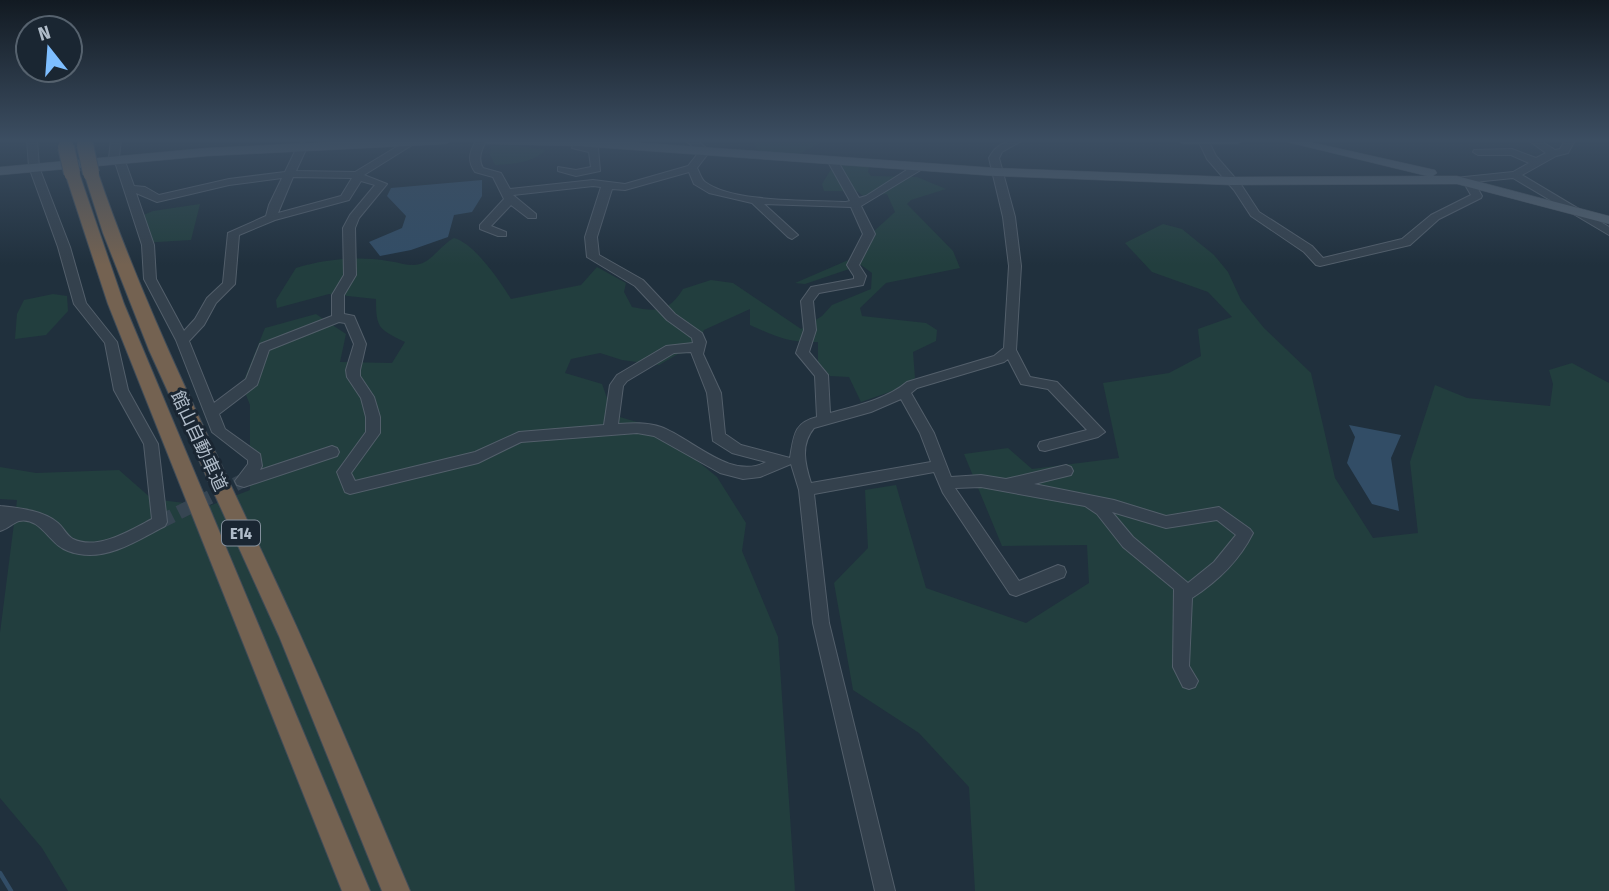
<svg xmlns="http://www.w3.org/2000/svg" width="1609" height="891" font-family="'Fira Sans Condensed','Noto Sans JP',sans-serif">
<rect width="100%" height="100%" fill="#20303d"/>
<g fill="#223e3e">
<path d="M751 140H822V142L799 154 763 158Z"/>
<path d="M505 144 546 150C532 163 514 164 495 165L490 155 491 146Z"/>
<path d="M843 164 869 165 868 172 871 176 917 177 946 189 911 200 907 204 953 251 960 268 886 283 860 308 862 316 926 323 937 330 936 341 913 352 915 378 901 388 861 402 849 377 830 376 818 362V342C788 343 777 337 750 325V309L704 330 693 352 678 354 659 365 622 360 600 353 571 359 565 373 602 384 613 415 654 427 678 445 717 477 746 523 742 551 778 637 795 891H68L42 848 0 798V633L17 500 0 499V467L36 473 119 470 152 499 209 506 250 490V405L242 385 265 328 316 314 346 334 340 362 392 363 405 342C379 329 376 329 376 299L329 294 277 308 276 300 296 268C325 259 358 256 388 261 399 262 408 267 420 264 432 261 442 244 454 238 475 244 499 280 511 299L581 285 597 267 626 283 624 292 632 307C656 312 669 312 683 289L711 280 733 283 801 329 822 316 832 305 871 289 872 273 861 265 805 284 795 283 867 252 873 232 895 212 887 194 863 196 857 191H824L822 184 833 166Z"/>
<path d="M200 204 191 240 141 243V216L153 211Z"/>
<path d="M1163 224 1182 229 1214 255 1228 272 1241 300 1264 328 1311 373 1335 478 1373 538 1418 533 1410 462 1435 385 1467 398 1550 406 1553 384 1549 370 1572 363 1609 383V891H975L969 787 919 733 853 690 834 583 868 548 865 490 896 485 926 588 1026 623 1089 583 1087 545 1002 546 964 454 1008 448 1032 469 1119 458 1103 383 1169 373 1201 356 1198 329 1232 317 1208 292 1152 272 1125 243Z"/>
<path d="M53 294 67 296 68 311 46 335 15 339 17 314 24 300Z"/>
</g>
<g fill="#324d66">
<path d="M482 180V196L472 212 454 215 448 237 411 250 380 256 369 242 402 228 406 216 387 196 391 188Z"/>
<path d="M1349 425 1401 435 1391 458 1399 511 1372 504 1347 463 1355 437Z"/>
</g>
<g fill="none" stroke-linecap="round" stroke-linejoin="round">
<path stroke="#324d66" stroke-width="4.5" d="M0 873 11 891"/>
<path stroke="#364552" stroke-width="14" stroke-dasharray="14 7" stroke-linecap="butt" d="M160 522 242 481"/>
<g stroke="#535f6b" stroke-width="2">
<g id="minor">
<path d="M27 140H37L39 167 70 247 86 303 117 342 128 390 158 444 167 522 165 526C140 539 109 560 79 554 73 553 64 550 59 546 47 537 37 517 19 521 13 523 7 529 0 531V506C18 508 43 510 58 523 64 528 66 535 73 539 98 551 131 530 152 519L144 444 114 390 105 343 74 304 58 247 29 167Z"/>
<path d="M111 140H121L119 157 126 164 134 186 145 187 159 195 229 179 285 172 298 145 303 142 308 145 296 171 355 172 408 140H420L364 175 387 184 359 218 355 228 356 275 344 295V314L354 316 366 344 360 370V376L374 397 380 417V433L351 473 355 481 475 452 519 432 604 425 610 385 617 375 666 346 693 343 692 338 667 320 635 286 587 257 585 237 601 187 593 186 513 195 536 214V218H528L511 205 491 226 506 232V236H498L480 229V225L504 199 493 177 475 172C467 161 469 151 477 140H487C482 148 477 159 483 168L501 173 510 189 593 180 625 184 688 166 699 152 685 140H696L710 151 697 168C700 173 701 179 705 182 733 203 810 200 846 202L850 201 827 160 828 158H836L859 198 866 196 916 164H924V168L861 206 875 234 859 265 866 276 863 285 819 293 813 301 816 330 809 352 828 375 830 413C856 406 887 399 907 382L994 356 1004 348 1009 266 1003 217 989 158C996 144 1007 140 1023 140L1002 152 999 158 1015 217 1021 266 1016 350 1030 377 1057 382 1105 432 1098 437 1045 451 1040 450 1038 446 1040 442 1087 430 1048 389 1021 384 1008 359 1004 362 917 388 911 393 934 433 951 477 981 475 1006 479 1066 465 1071 467 1073 471 1071 475 1034 484 1114 500 1166 516 1219 507 1250 529 1253 533C1239 561 1218 581 1192 598L1189 666 1198 681 1195 687 1189 689 1183 687 1173 667 1174 589 1123 547 1097 514 1085 506 981 487 955 488 1019 581 1058 565 1064 567 1066 572 1064 577 1016 596 1010 594 943 493 934 472 814 494 829 623 895 891H875L813 623 799 490 791 464 760 477 743 479 720 473 654 436 637 433 521 442 478 463 350 494 345 492 337 472 366 432V417L361 398 347 377 346 370 354 344 345 323 339 322 269 350 257 385 219 414 225 429 260 454 262 466 260 470 332 446 337 448 339 452 337 456 244 487 237 485 235 481 248 464V460L212 432 176 340 144 279 142 245 116 165 109 158ZM689 172 694 184 709 193 752 203 788 237 792 239 798 235 764 204 851 207 863 234 847 265 854 276V279L811 287 801 301 804 330 796 353 815 376 817 417C793 423 794 436 790 458L741 445 725 434 721 393 703 354 706 342 702 333 675 314 643 280 599 255 597 237 612 189 625 190ZM293 177 352 178 341 196 278 213ZM282 178 269 205 266 216 228 233 223 283 207 298 195 319 184 331 156 279 154 245 136 193 157 202 229 185ZM361 181 375 185 350 215 343 228 344 275 332 295V316L260 344 246 379 214 403 189 341 204 325 216 303 235 284 239 235 275 220 349 200ZM691 352 707 393 713 441 732 453 766 462C731 481 693 439 661 427 647 422 632 423 618 424L623 386 627 381 674 353ZM901 399 920 433 931 462 811 483C805 464 800 445 814 428L871 412ZM1112 512 1166 528 1217 520 1236 535 1214 562 1188 583 1133 537Z"/>
<path d="M575 140H583V146L598 148 600 171 576 176 558 171V167L576 170 591 167 589 152 572 148Z"/>
<path d="M1200 140H1208L1216 156 1242 186 1259 212 1312 246 1323 258 1402 239 1431 215 1471 195 1464 183 1455 182V178L1513 172 1529 163 1511 155H1478L1473 152 1474 150 1512 149 1536 158 1546 153 1528 140H1540L1555 150 1560 149 1565 140H1575L1568 153 1556 156 1522 175 1609 227V235L1513 178 1474 182 1482 196 1481 198 1439 219 1410 245 1320 266 1316 265 1304 252 1251 216 1234 190 1207 159 1199 142Z"/>
</g>
</g>
<g stroke="#414d59" stroke-width="1">
<g id="major">
<path d="M373 140H452L446 144 207 156 0 175V167L207 148Z"/>
<path d="M481 140H602L996 168 1231 177 1427 176 1279 140H1301L1435 170 1437 173 1433 176H1457L1609 216V224L1457 184 1231 185 996 176 579 146 487 144Z"/>
<path d="M1177 140H1244L1238 144H1183Z"/>
</g>
</g>
<g stroke="#404c58" stroke-width="2">
<g id="highway">
<path d="M72 169 79 173 124 304 370 891H342L108 304 65 173Z"/>
<path d="M91 169 98 173C146 314 213 445 275 580 323 682 366 787 410 891H382L279 636 149 350 103 233 84 173Z"/>
</g>
</g>
<use href="#minor" fill="#34414d" fill-rule="evenodd"/>
<use href="#major" fill="#52606d" fill-rule="evenodd"/>
<use href="#highway" fill="#746251" fill-rule="evenodd"/>
<g stroke="#404c58" stroke-width="18" stroke-linecap="butt">
<g id="highway-bridge">
<path d="M85 145 91 173"/>
<path d="M66 147 72 173"/>
</g>
</g>
<use href="#highway-bridge" stroke="#746251" stroke-width="16"/>
</g>
<linearGradient id="sky" x2="0" y2="1"><stop stop-color="#121a22"/><stop offset="0.53" stop-color="#3c4e62"/><stop offset="1" stop-color="#3c4e62" stop-opacity="0"/></linearGradient>
<rect width="1609" height="265" fill="url(#sky)"/>
<g text-anchor="middle" stroke-width="6" stroke-linejoin="round" paint-order="stroke">
<rect fill="#1a2632" stroke="#838f9c" stroke-width="2" x="222" y="520.5" width="38" height="25" rx="5"/>
<g font-size="16" font-weight="bold" fill="#b0bcc9">
<text x="241" y="539">E14</text>
</g>
<g font-size="18" fill="#b0bcc9" stroke="#1a2632">
<text transform="translate(199 441) rotate(65)" y="6">館山自動車道</text>
</g>
</g>
<g transform="translate(49 49) rotate(343)"><circle r="33" fill="#1a2632" stroke="#56626e" stroke-width="2"/>
<path d="M0-5L12 26L0 18L-12 26Z" fill="#7ebeff"/>
<text y="-10" font-size="19" font-weight="bold" text-anchor="middle" fill="#b0bcc9">N</text>
</g>
</svg>
